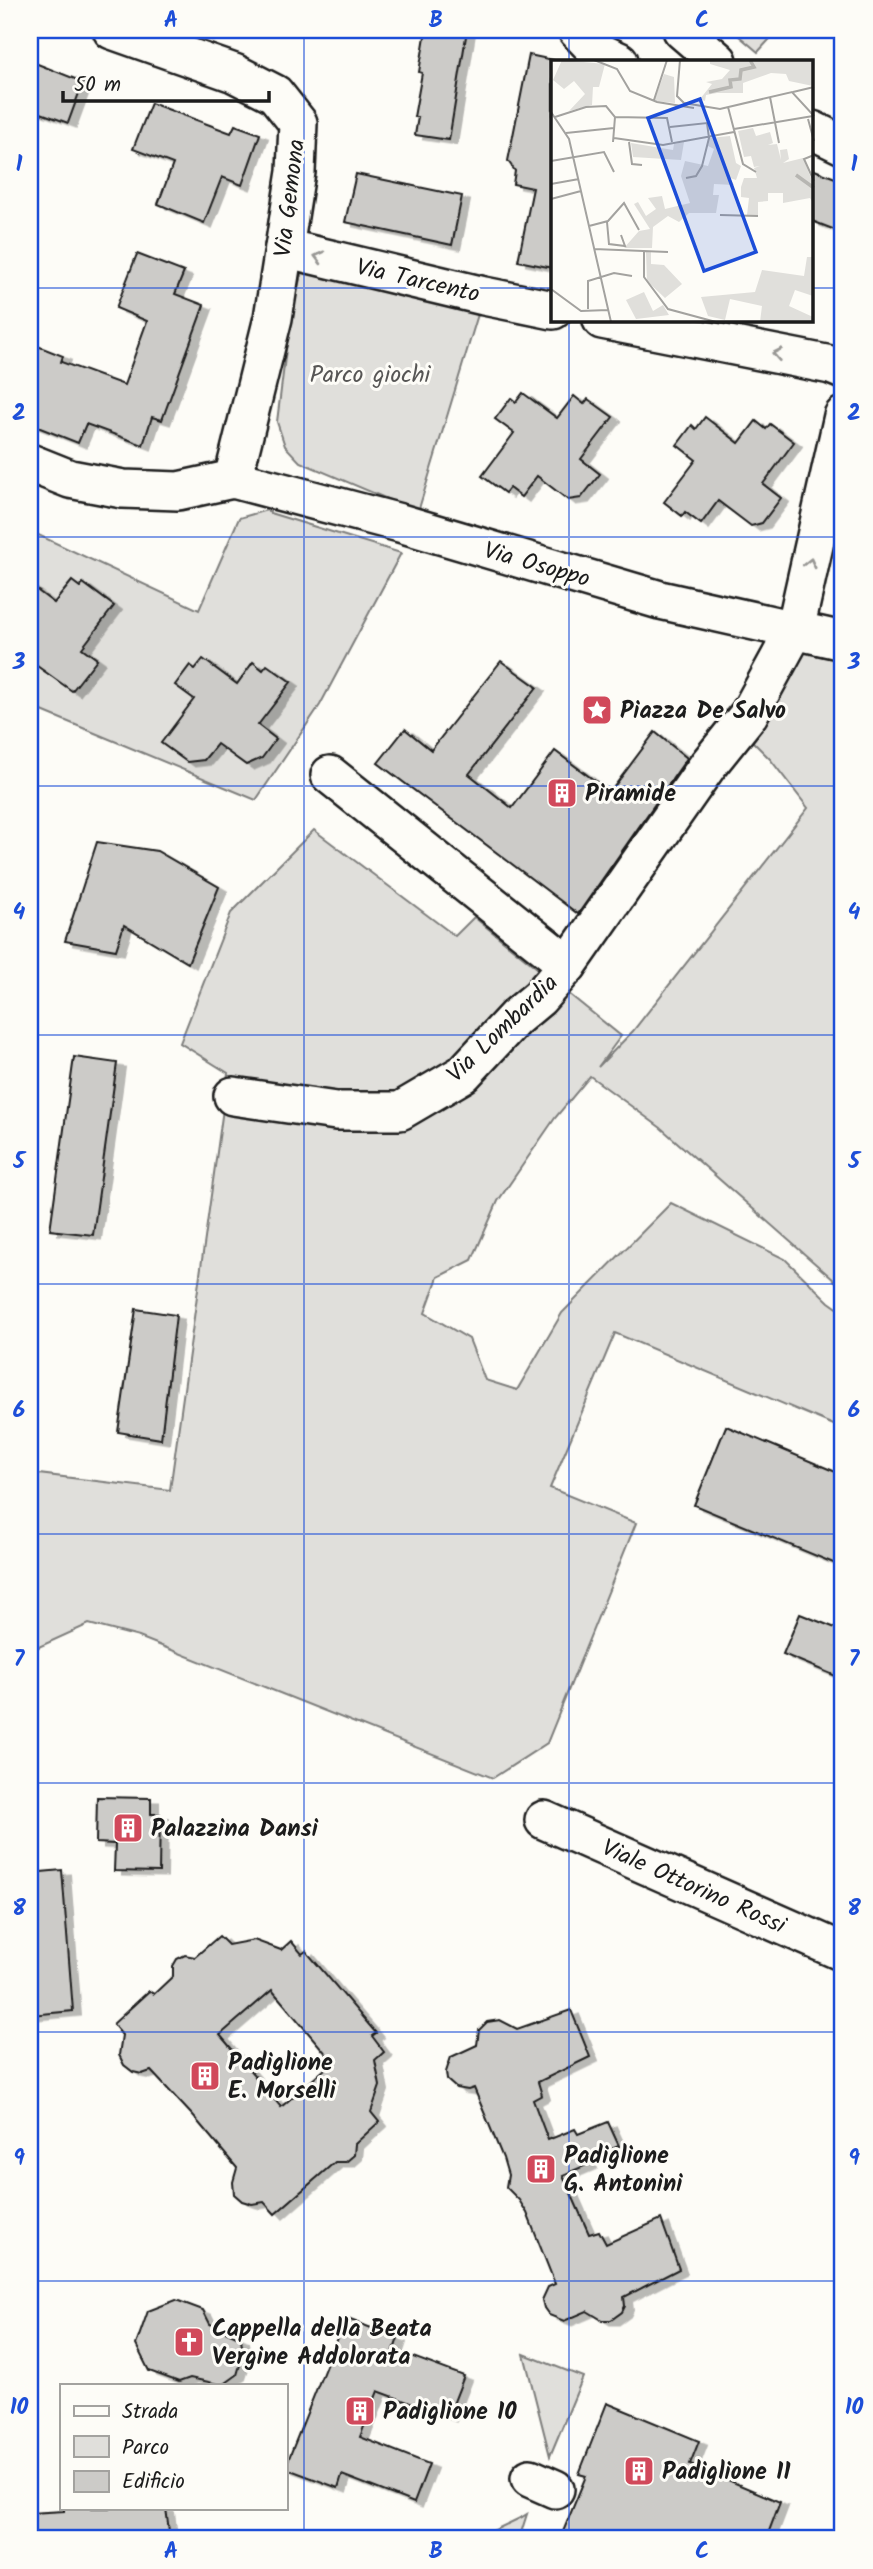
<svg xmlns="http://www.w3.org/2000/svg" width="873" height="2569" font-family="Kalam,sans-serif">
<defs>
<filter id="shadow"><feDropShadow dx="8" dy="4.5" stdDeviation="0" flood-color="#0004"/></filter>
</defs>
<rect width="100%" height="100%" fill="#fdfcf7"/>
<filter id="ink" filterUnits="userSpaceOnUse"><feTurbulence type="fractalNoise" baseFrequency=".0143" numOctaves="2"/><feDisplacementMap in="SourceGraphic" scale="14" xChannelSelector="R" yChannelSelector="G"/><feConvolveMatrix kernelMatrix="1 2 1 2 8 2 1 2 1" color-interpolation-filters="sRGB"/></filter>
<g filter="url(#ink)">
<g fill="#e0dfdb" stroke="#7e7e7c" stroke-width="2">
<path d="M732 30H778L758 52Z"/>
<path d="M302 272 324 273 479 311 418 512 300 462 285 446 277 422 290 317Z"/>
<path d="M267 510 270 513 401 553 320 705 256 800 30 706V531L199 610 239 518Z"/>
<path d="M795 630 843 641V1288L661 1128 590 1076 555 1118 498 1201 472 1260 438 1277 425 1313 469 1339 485 1380 517 1390 562 1313 671 1203 785 1259 829 1302 843 1312V1429L615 1333 550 1488 636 1523 547 1743 493 1778 139 1637 89 1624 30 1651V1473L170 1490 228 1073 180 1043 231 913 314 830 455 936 474 917 621 1036 598 1067 633 1031 808 808 770 759 745 734Z"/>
<path d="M524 2354 583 2377 550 2456Z"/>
<path d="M527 2514 519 2539H476L522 2517Z"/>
</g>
<g fill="#cccbc8" stroke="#1c1c1c" stroke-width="2" fill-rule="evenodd" filter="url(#shadow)">
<path d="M426 30H467L449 140 415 135 418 117H414L422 73 419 72Z"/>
<path d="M529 55 553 60V268L518 261 533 188 513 184 515 171 508 161Z"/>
<path d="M30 61 83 82 68 123 30 109Z"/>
<path d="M151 103 231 133 235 125 260 134 242 185 222 177 204 223 158 204 173 164 133 149Z"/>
<path d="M812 169 843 181V233L812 221Z"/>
<path d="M356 174 462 196 452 245 345 222Z"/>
<path d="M137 254 184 272 175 294 204 305 162 420 152 417 143 445 86 424 78 443 30 424V343L63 356 61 362 124 385 147 321 116 308Z"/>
<path d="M523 393 557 418 574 396 584 404 588 399 613 417 581 459 600 474 581 498 568 500 537 476 521 497 509 488 505 493 482 476 514 433 495 419 511 398 516 402Z"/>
<path d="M705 417 739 443 756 421 766 429 770 424 794 442 763 484 781 498 762 523 751 526 718 501 701 524 685 512 682 516 664 502 696 460 677 445 692 425 696 429Z"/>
<path d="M72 581 80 587 83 583 114 606 82 648 97 659 72 691 30 661V585L54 603Z"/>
<path d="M203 659 237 684 253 662 263 670 267 665 291 682 258 725 276 739 262 758 246 765 217 744 204 760 187 762 161 743 194 699 175 685 190 665 195 669Z"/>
<path d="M501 661 537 687 469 774 512 808 555 751 610 792 655 732 687 758 578 914 378 763 405 729 431 750Z"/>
<path d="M97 842 157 851 219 887 188 963 124 925 116 950 65 941Z"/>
<path d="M74 1057 117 1063 93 1235 50 1230Z"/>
<path d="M136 1309 176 1315 161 1439 118 1432Z"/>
<path d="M726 1426 843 1475V1567L694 1505Z"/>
<path d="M800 1614 843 1631V1679L783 1654Z"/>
<path d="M97 1797 151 1798V1814H160L159 1872 114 1871 115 1844 96 1843Z"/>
<path d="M62 1870 73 2011 31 2015 30 1873Z"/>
<path d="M219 1936 228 1945 254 1940 281 1950 291 1941 302 1954 306 1951 376 2033 372 2036 384 2052 375 2060 380 2086 371 2112 379 2122 355 2144 354 2155 346 2162H335L275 2214 264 2202 252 2204 242 2201 234 2194 233 2182 237 2168 193 2116 151 2071 142 2074 133 2072 124 2065 119 2055 122 2035 113 2024 149 1991 154 1994 173 1976V1966L177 1959 185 1955 195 1957ZM272 1990 333 2062 281 2107 220 2035Z"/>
<path d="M571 2010 590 2057 538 2082 542 2095 533 2100 548 2140 575 2129 578 2134 608 2122 619 2146 587 2159 589 2164 563 2175 589 2234 599 2231 606 2244 661 2219 679 2269 624 2297 625 2306 622 2312 611 2320H602L587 2311 564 2321 549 2315 544 2308 542 2300 548 2287 555 2284 527 2213 519 2200 506 2187 508 2175 503 2158 474 2088 468 2090 456 2088 447 2080 446 2072 451 2057 477 2045 479 2030 487 2022 500 2020 517 2029Z"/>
<path d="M176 2300 203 2310 210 2324 241 2338 243 2355 237 2375 223 2385 190 2378 179 2382 149 2371 136 2345 148 2311Z"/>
<path d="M345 2318 398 2338 394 2350 464 2376 448 2417 378 2391 360 2437 429 2464 414 2503 342 2475 338 2488 285 2468Z"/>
<path d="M607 2403 699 2441 690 2464 780 2502 766 2539H560L586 2476 579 2474Z"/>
<path d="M64 2508H166L170 2539H30V2513L64 2511Z"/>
</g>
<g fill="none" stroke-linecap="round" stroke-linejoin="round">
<g stroke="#1c1c1c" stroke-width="42">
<g id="minor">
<path d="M112 30 234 73 275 94 298 123 296 172 273 318 233 479"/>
<path d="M577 30 597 51 619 61"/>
<path d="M682 30 718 61"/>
<path d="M812 130 843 145"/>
<path d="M284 248 484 296 553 310"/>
<path d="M602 320 831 365 843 370"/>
<path d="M30 463 70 479 123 489 178 491 233 479 400 523 660 600 843 641"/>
<path d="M330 775 568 965"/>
<path d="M233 1096 336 1111H400L463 1074 515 1018 539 998 568 965 708 765 749 714 795 630 843 416"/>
<path d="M544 1820 843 1952"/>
<path d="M530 2478 555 2489"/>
</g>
</g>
<use href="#minor" stroke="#fdfcf7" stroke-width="37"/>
</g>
<defs><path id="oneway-chevron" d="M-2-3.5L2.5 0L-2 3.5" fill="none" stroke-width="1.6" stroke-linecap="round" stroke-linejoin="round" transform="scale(1.75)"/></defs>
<g stroke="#989794">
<use href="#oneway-chevron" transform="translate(319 257) rotate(-166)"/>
<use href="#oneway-chevron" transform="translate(777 354) rotate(-169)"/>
<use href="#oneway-chevron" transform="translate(810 563) rotate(-77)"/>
</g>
</g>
<path fill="none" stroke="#1d4ed8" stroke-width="2" stroke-opacity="0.55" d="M304 30V2539M569 30V61M30 288H553M812 288H843M569 320V2539M30 537H843M30 786H843M30 1035H843M30 1284H843M30 1534H843M30 1783H843M30 2032H843M30 2281H843"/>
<defs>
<g id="sight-square" transform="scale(1.575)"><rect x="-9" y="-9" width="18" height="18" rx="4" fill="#d1495b" stroke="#fdfcf7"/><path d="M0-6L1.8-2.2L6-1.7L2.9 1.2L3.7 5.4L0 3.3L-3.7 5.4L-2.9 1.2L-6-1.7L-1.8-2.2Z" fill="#fff"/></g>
<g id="building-square" transform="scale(1.575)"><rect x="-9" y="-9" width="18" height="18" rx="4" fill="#d1495b" stroke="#fdfcf7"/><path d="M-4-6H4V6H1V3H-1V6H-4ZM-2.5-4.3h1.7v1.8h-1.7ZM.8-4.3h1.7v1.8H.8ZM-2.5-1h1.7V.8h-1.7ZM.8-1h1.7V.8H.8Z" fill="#fff"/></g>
<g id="church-square" transform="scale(1.575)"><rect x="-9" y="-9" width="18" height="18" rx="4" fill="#d1495b" stroke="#fdfcf7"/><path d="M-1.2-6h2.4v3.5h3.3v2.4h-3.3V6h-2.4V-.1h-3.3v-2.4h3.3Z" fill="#fff"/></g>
</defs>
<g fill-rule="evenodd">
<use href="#sight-square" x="597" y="710"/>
<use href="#building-square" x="562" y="793"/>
<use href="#building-square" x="128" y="1828"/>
<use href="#building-square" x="205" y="2076"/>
<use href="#building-square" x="541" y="2169"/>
<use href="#church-square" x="189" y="2342"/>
<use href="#building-square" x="360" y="2411"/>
<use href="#building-square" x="639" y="2471"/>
</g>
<g text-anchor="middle" stroke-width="6" stroke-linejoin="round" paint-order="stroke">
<g font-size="24" fill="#1c1c1c" stroke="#fdfcf7">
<text transform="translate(289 198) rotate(-83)" y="8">Via Gemona</text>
<text transform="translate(418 280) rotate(13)" y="8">Via Tarcento</text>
<text transform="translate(537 564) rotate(16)" y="8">Via Osoppo</text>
<text transform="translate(502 1028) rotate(-44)" y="8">Via Lombardia</text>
<text transform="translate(694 1886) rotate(24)" y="8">Viale Ottorino Rossi</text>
</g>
<g font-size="24" fill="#575655" stroke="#fdfcf7">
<text x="370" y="382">Parco giochi</text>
</g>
<g font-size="24" font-weight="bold" fill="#1c1c1c" stroke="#fdfcf7" text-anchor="start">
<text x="620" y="718">Piazza De Salvo</text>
<text x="585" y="801">Piramide</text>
<text x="151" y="1836">Palazzina Dansi</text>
<text x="228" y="2070">Padiglione<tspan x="228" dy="28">E. Morselli</tspan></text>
<text x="564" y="2163">Padiglione<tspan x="564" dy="28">G. Antonini</tspan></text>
<text x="212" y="2336">Cappella della Beata<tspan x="212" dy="28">Vergine Addolorata</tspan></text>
<text x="383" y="2419">Padiglione 10</text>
<text x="662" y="2479">Padiglione 11</text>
</g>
</g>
<g transform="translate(551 60)">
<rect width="262" height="262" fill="#fdfcf7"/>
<path d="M11 0 54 4 48 27H42L41 45 18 51 34 34 23 21 13 29 2 20ZM159 0H262V26L238 21 235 14 220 13 192 23V33H166L155 35 154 41 149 39 161 24 155 22 171 19 179 10 159 4ZM113 14 123 17 124 43 103 41ZM202 68 205 76 219 72 222 83 217 85 226 84 230 100 229 90 236 89 238 99 232 103 252 98 262 123V143L259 138 232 143V133H217V141L207 142V155H196L198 138 190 137V127L193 118H206L203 108 209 106 203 107 200 96 193 97 187 71ZM179 76 185 103 190 106 185 120 179 118 183 125 163 124 162 135H168L165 153H138L128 162 117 156 102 167 101 188H73L88 171 99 169 83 144 87 142 95 156 105 149 97 138 111 136 114 149 139 143 130 116 134 101 157 106 163 89 157 86 158 78ZM133 82 130 100 82 97 80 83 122 90 123 84ZM95 192H100V204L113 205 131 224 114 238 96 221ZM256 197H262V236L244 230 238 246 262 257V262H209L211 246 179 239 174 260 157 256 150 237 204 232 211 210 253 216ZM93 232 102 251 112 245 118 255 85 259 75 240Z" fill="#e0dfdb"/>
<path fill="none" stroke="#b7b6b2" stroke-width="3.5" d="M158 32 180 27 179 20 189 19 190 10 203 7 199 0M245 115 263 128"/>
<path fill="none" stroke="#a3a29f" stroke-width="2" d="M43 0 66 9 79 31 106 42 143 48M129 0 126 36 133 43 169 49 241 32 263 56M242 32 263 27M219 37 228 83M103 40 116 0M177 47 192 104 205 112M0 52 18 79 60 262M4 57 35 47 55 46 64 57 62 82M64 57 116 58 121 82M257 59 263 81M119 67 156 63 158 78 151 106 145 116 135 118M183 69 262 56M15 73 63 68M63 78 112 85 183 72M78 82 81 104 91 105M263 95 253 99 263 121M0 101 53 92 63 112M0 124 28 119M0 139 30 131M169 155 207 156M56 162 58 184 74 186 70 175M38 166 57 161 73 143 88 170M43 189 117 192M0 190V229L30 251 57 250M93 191V217L117 249 165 262M37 249V221L63 213 81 216"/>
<path fill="#1d4ed8" fill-opacity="0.15" stroke="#1d4ed8" stroke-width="3.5" d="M149 39 205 192 153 211 97 58Z"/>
<rect width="262" height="262" fill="none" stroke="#1c1c1c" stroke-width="3.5"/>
</g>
<rect width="873" height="2569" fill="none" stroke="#fdfcf7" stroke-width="77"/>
<rect x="60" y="2384" width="228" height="126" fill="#fdfcf7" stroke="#a3a29f" stroke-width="2"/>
<rect x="74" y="2406" width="35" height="10" fill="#fdfcf7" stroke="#a3a29f" stroke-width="2"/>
<text x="122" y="2418" font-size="21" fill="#1c1c1c">Strada</text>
<rect x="74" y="2436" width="35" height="21" fill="#e0dfdb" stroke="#a3a29f" stroke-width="2"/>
<text x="122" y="2454" font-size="21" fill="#1c1c1c">Parco</text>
<rect x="74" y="2471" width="35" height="21" fill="#cccbc8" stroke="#a3a29f" stroke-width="2"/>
<text x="122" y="2488" font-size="21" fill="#1c1c1c">Edificio</text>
<path d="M63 91v10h206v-10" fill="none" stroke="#1c1c1c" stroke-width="3.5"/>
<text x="74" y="91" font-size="21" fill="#1c1c1c" stroke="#fdfcf7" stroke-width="5" paint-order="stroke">50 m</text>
<rect x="38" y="38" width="796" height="2492" fill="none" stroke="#1d4ed8" stroke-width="2.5"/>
<g font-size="23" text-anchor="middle" font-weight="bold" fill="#1d4ed8">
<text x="171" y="27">A</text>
<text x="436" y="27">B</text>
<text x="702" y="27">C</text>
<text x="19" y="171">1</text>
<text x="854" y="171">1</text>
<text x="19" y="420">2</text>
<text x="854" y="420">2</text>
<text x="19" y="669">3</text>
<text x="854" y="669">3</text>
<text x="19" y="919">4</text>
<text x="854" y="919">4</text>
<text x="19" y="1168">5</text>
<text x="854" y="1168">5</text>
<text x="19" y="1417">6</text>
<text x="854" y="1417">6</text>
<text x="19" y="1666">7</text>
<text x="854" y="1666">7</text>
<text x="19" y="1915">8</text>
<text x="854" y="1915">8</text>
<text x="19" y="2165">9</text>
<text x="854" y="2165">9</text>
<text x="19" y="2414">10</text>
<text x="854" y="2414">10</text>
<text x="171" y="2558">A</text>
<text x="436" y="2558">B</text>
<text x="702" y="2558">C</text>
</g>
</svg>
